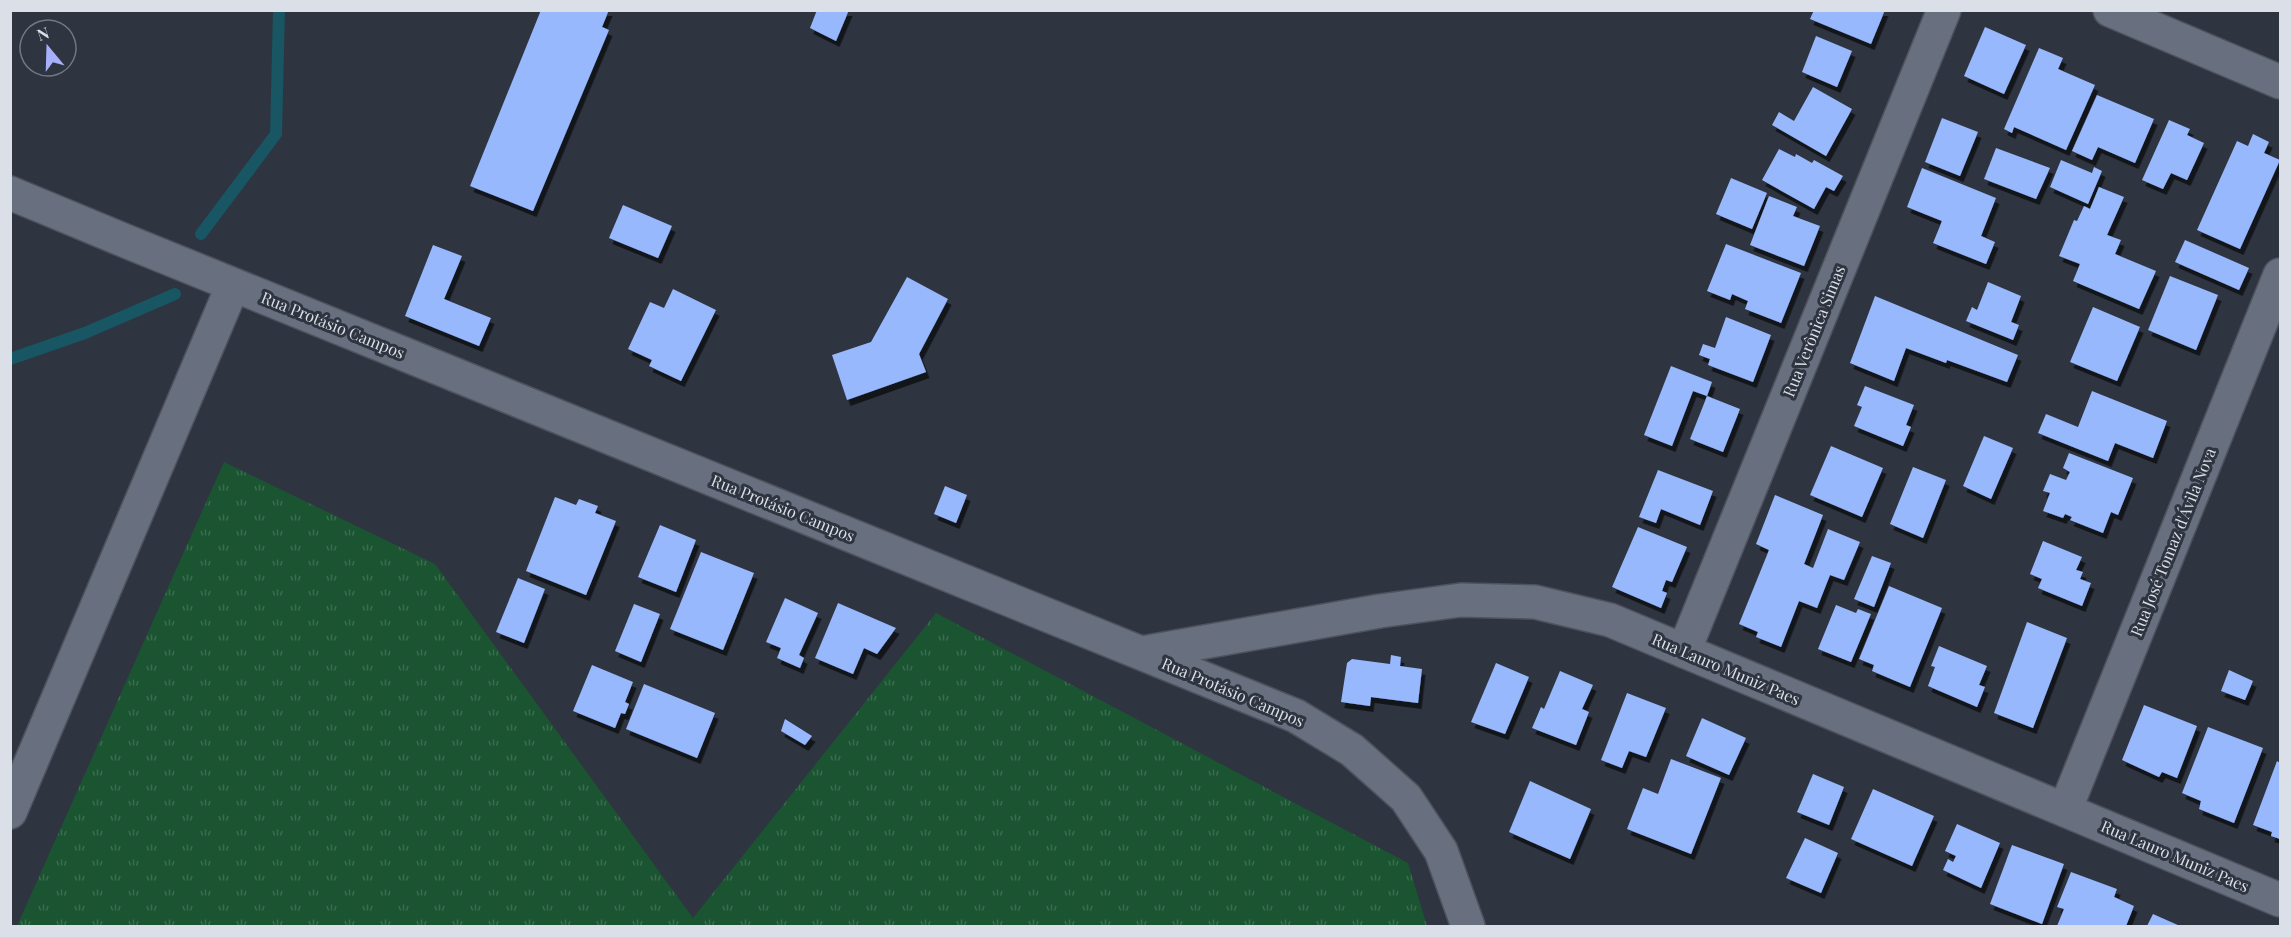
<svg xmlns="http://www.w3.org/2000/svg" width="2291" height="937" font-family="'Playfair Display',serif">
<defs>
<pattern id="grass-tufts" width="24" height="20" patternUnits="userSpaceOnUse" patternTransform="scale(1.5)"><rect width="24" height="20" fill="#1a5431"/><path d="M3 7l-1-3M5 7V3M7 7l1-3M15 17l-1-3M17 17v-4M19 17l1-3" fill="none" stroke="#3b6c4f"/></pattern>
<filter id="shadow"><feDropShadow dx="3.5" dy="6" stdDeviation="0" flood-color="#0009"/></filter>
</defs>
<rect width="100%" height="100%" fill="#2e3440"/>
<path fill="url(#grass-tufts)" d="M224 462 435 564 693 918 936 613 1408 863 1427 926H17Z"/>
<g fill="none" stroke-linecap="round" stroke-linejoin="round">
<g stroke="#175662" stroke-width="12">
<path d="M201 234 276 134 279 10"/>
<path d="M10 359 85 333 175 294"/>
</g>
</g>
<g fill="#98b8fe" filter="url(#shadow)">
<path d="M541 10H609L602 27 609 30 533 211 470 186Z"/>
<path d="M817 10H849L836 41 810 28Z"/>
<path d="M1814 10H1885L1871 44 1810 19Z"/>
<path d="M1985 27 2026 45 2004 94 1964 76Z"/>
<path d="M1816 36 1852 51 1837 87 1802 72Z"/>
<path d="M2039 48 2063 58 2058 69 2095 85 2066 150 2014 127 2012 133 2004 129Z"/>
<path d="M1813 87 1852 109 1826 156 1772 125 1779 112 1794 121Z"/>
<path d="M2097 95 2154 119 2135 163 2098 147 2092 160 2072 151Z"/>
<path d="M1942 118 1978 132 1960 176 1925 162Z"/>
<path d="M2169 120 2190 129 2187 135 2204 143 2187 180 2171 173 2163 189 2142 180Z"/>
<path d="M2253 134 2269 142 2264 153 2280 160 2240 249 2197 230 2237 141 2248 146Z"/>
<path d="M1996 148 2050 168 2036 199 1984 179Z"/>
<path d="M1779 149 1795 157 1796 154 1812 163 1814 160 1843 176 1834 191 1826 187 1814 209 1762 180Z"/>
<path d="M2061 160 2092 173 2094 167 2102 171 2088 204 2050 187Z"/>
<path d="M1922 168 1996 198 1981 236 1995 242 1986 264 1933 243 1942 221 1907 207Z"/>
<path d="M1731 178 1767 193 1752 229 1716 214Z"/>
<path d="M2099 187 2124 197 2107 235 2121 240 2115 254 2156 271 2139 309 2073 281 2080 264 2059 256 2074 220 2077 221 2084 206 2090 209Z"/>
<path d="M1769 196 1797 207 1793 216 1820 226 1804 266 1750 245Z"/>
<path d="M623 205 672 226 658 258 609 238Z"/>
<path d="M2185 240 2249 268 2239 290 2175 262Z"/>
<path d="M1726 244 1801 273 1781 323 1745 309 1748 301 1732 294 1730 300 1707 291Z"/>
<path d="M433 245 462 256 444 299 491 318 479 346 405 316Z"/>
<path d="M2170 276 2218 295 2196 350 2148 330Z"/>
<path d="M907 277 948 299 919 354 926 372 847 400 832 355 871 342Z"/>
<path d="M1988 282 2021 296 2011 322 2019 325 2013 340 1966 321 1972 307 1977 310Z"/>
<path d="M673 289 716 310 681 381 649 366 652 360 628 349 650 302 664 308Z"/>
<path d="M1875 296 2018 355 2007 382 1947 360 1946 363 1906 348 1894 381 1850 363Z"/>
<path d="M2093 307 2140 327 2117 381 2070 362Z"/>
<path d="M1726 317 1771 335 1753 382 1708 365 1710 359 1699 355 1703 344 1715 348Z"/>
<path d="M1671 366 1712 382 1707 396 1740 409 1723 452 1690 439 1707 396 1693 391 1672 446 1644 435Z"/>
<path d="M1865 386 1914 405 1906 425 1911 427 1903 446 1854 426 1862 407 1857 405Z"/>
<path d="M2092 391 2167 421 2153 458 2115 443 2108 461 2038 433 2046 414 2078 427Z"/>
<path d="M1984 436 2013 448 1991 499 1963 486Z"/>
<path d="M1831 446 1883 468 1862 517 1810 495Z"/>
<path d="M2069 453 2133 478 2118 515 2111 512 2103 533 2070 520 2072 517 2065 514 2063 518 2043 511 2050 493 2043 491 2050 474 2066 480 2070 472 2063 468Z"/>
<path d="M1913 467 1946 480 1923 538 1890 524Z"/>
<path d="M1658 470 1713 491 1700 525 1661 509 1656 523 1639 517Z"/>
<path d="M945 486 967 495 956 523 934 514Z"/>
<path d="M1775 495 1823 515 1804 564 1813 568 1828 529 1860 542 1844 580 1830 575 1817 608 1799 601 1781 647 1756 637 1758 632 1739 624 1769 550 1756 544Z"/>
<path d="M555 497 576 505 579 499 598 506 595 513 616 521 586 595 526 571Z"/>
<path d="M660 525 696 540 676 592 638 577Z"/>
<path d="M1638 527 1687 547 1672 582 1666 580 1662 591 1667 593 1661 608 1612 587Z"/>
<path d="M2043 541 2082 557 2076 570 2083 572 2080 579 2091 583 2082 606 2038 588 2042 579 2030 574Z"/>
<path d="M701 552 754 573 723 650 670 629Z"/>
<path d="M1872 556 1891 563 1874 607 1854 599Z"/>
<path d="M518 578 545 589 524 643 496 632Z"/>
<path d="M1889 586 1942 608 1910 687 1872 671 1874 665 1859 659Z"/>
<path d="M785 598 818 613 799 655 804 658 800 668 777 658 781 648 766 642Z"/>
<path d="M838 603 896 628 877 654 864 648 853 674 815 658Z"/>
<path d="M634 604 660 614 641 662 615 651Z"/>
<path d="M1836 605 1856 613 1858 609 1871 614 1851 662 1818 649Z"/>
<path d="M2027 622 2067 638 2033 728 1994 713Z"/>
<path d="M1939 646 1987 666 1979 685 1985 687 1977 707 1928 686 1935 667 1931 666Z"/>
<path d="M1391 655 1401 657 1400 666 1422 669 1418 703 1371 697 1370 706 1341 702 1347 663 1352 659 1390 664Z"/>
<path d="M1496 663 1529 677 1505 734 1471 722Z"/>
<path d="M592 665 633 682 625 702 629 704 625 714 621 713 615 728 573 711Z"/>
<path d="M2229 670 2253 681 2245 700 2221 691Z"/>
<path d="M1560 671 1593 685 1582 709 1589 712 1576 745 1532 728 1541 707 1544 709Z"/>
<path d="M644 684 715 713 697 758 626 729Z"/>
<path d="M1627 693 1666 708 1646 757 1629 751 1622 768 1601 760Z"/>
<path d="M2144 705 2197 726 2177 778 2162 772 2159 777 2122 760Z"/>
<path d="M1702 718 1746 738 1729 775 1686 756Z"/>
<path d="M785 719 812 736 805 745 781 731Z"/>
<path d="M2208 727 2263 748 2234 823 2199 809 2201 801 2182 793Z"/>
<path d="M1671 759 1721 778 1691 854 1627 829 1643 788 1658 794Z"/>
<path d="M2277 761 2280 763V839L2271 836 2272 832 2253 825Z"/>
<path d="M1813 774 1844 787 1829 825 1797 812Z"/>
<path d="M1530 781 1591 809 1570 859 1509 832Z"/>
<path d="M1873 789 1934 816 1912 866 1851 839Z"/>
<path d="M1957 824 2000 843 1981 888 1943 870 1948 859 1953 862 1956 856 1945 851Z"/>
<path d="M1805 838 1838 853 1821 893 1786 878Z"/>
<path d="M2012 845 2064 864 2042 924 1990 904Z"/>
<path d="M2071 872 2117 889 2114 897 2134 906 2126 926H2057L2064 909 2057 907Z"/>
<path d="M2153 914 2180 926H2147Z"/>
</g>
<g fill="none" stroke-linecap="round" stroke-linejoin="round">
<g stroke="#4d525d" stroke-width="36">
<g id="minor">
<path d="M2110 10 2280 82"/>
<path d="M10 193 128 242 1296 716 1352 750 1406 798 1441 851 1468 926"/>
<path d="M1684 651 1944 10"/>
<path d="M1142 653 1380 611 1461 600 1535 602 1610 620 2280 900"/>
<path d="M2065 810 2280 275"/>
<path d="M10 812 233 285"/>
</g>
</g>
<use href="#minor" stroke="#686f7e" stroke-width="33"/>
</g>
<g text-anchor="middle" stroke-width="6" stroke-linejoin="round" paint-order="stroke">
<g font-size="16" fill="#dbdfe7" stroke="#2e3440">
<text transform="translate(333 325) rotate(22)" y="6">Rua Protásio Campos</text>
<text transform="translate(1814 331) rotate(-68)" y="6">Rua Verônica Simas</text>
<text transform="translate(783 508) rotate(22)" y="6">Rua Protásio Campos</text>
<text transform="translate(2173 542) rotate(-68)" y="6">Rua José Tomaz d'Ávila Nova</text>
<text transform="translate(1726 669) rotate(23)" y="6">Rua Lauro Muniz Paes</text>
<text transform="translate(1233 692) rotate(23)" y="6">Rua Protásio Campos</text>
<text transform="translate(2175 856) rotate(23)" y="6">Rua Lauro Muniz Paes</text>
</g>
</g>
<rect width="2291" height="937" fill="none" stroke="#dbdfe7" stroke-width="24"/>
<g transform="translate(48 48) rotate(341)"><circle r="28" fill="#2e3440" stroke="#737883" stroke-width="1.5"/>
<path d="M0-4.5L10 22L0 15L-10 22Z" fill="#a8b0fc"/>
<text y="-9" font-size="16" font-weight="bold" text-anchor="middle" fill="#dbdfe7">N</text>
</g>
</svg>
